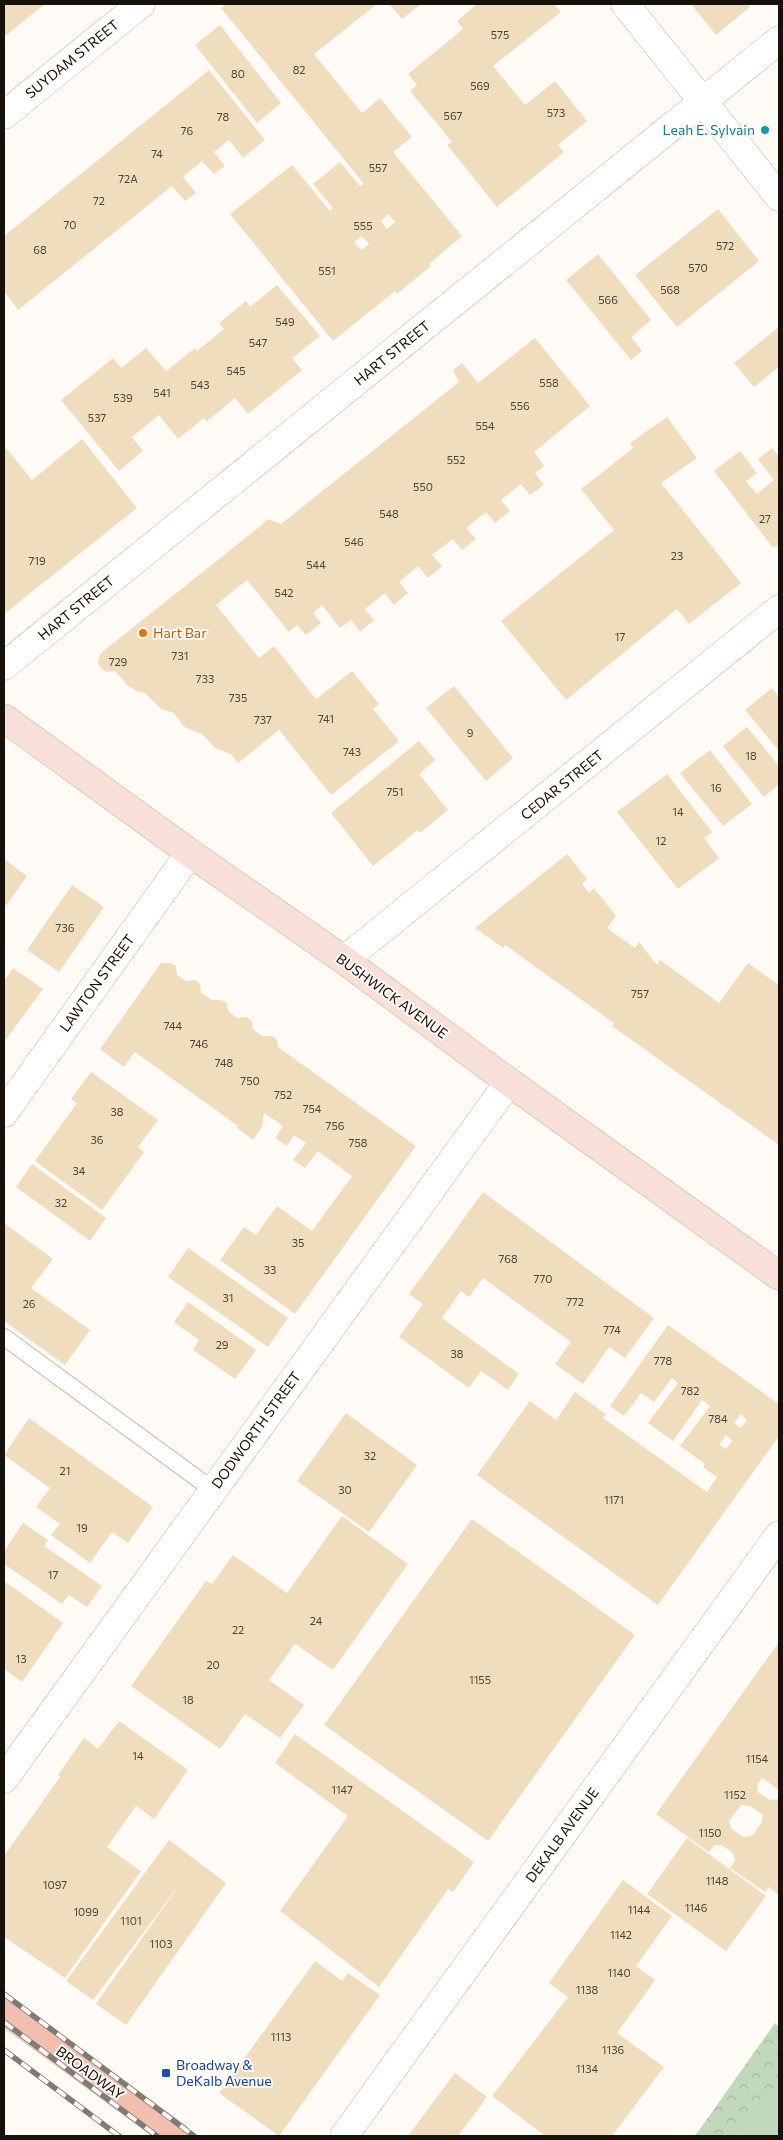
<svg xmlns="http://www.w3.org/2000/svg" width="783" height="2140" font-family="Commissioner,sans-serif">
<defs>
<pattern id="park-crowns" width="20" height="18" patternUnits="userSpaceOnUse" patternTransform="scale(1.25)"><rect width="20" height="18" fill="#c1d8bb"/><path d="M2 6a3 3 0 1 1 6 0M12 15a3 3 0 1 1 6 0" fill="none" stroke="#a5b89f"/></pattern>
</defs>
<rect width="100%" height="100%" fill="#fefbf7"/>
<path fill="url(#park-crowns)" d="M775 2023 779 2027V2136H695Z"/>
<path fill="#c1d8bb" d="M778 2081 779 2136H737Z"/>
<g fill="#f0ddbd" fill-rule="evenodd">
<path d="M4 4H45L4 37Z"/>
<path d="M227 4H377L314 54 362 113 380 98 412 137 393 152 462 236 429 264 431 266 397 294 395 291 333 341 230 214 292 165 330 211 333 208 313 184 340 162 360 186 364 184 221 8ZM388 214 395 222 387 229 381 221ZM362 236 369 244 361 250 354 242Z"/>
<path d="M389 4H419L420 5 402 19Z"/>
<path d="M477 4H554L561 12 493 66 525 105 555 81 587 121 558 145 564 152 497 207 447 145 452 142 410 91 417 85 408 74 463 29 457 21Z"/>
<path d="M691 4H747L750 7 716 35Z"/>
<path d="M220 25 281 103 257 123 195 45Z"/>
<path d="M209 70 265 140 243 158 229 140 214 152 225 166 214 174 202 161 183 177 196 193 185 201 172 186 18 310 4 291V236Z"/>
<path d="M718 209 759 261 677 327 635 275Z"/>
<path d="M598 254 651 320 631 337 642 351 631 360 566 280Z"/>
<path d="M277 285 320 336 292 358 302 370 248 414 235 398 206 422 204 418 178 439 159 415 132 437 143 451 119 471 61 400 113 358 121 368 146 348 166 371 195 348 197 351 224 329 219 323 246 301 250 307Z"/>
<path d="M779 327V367L754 387 734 363Z"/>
<path d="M535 338 590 406 534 452 544 466 535 473 544 485 530 495 521 484 501 500 510 511 495 523 486 512 466 528 476 539 462 550 453 539 432 555 442 566 428 578 418 566 399 582 408 593 394 605 385 593 365 609 374 620 360 632 351 620 340 628 322 605 313 613 321 623 306 635 297 625 289 632 247 580 216 605 259 658 274 646 316 699 352 671 379 704 373 709 399 741 331 795 279 730 238 763 231 754 215 748 202 734 184 727 174 713 161 709 145 693 138 692 127 685 115 671 106 672 100 667 98 661 101 653 259 527 268 519 281 524 459 382 453 370 462 363 478 383Z"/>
<path d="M667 417 697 458 661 483 741 583 689 624 677 609 566 700 501 621 614 530 581 489 633 448 630 443Z"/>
<path d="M82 439 137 508 4 614V450L6 448 32 480Z"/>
<path d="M772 448 779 456V544L773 548 714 471 740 451 757 473 746 481 757 494 774 480 758 459Z"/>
<path d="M454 686 513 758 486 781 426 708Z"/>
<path d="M772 688 779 697V751L745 710Z"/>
<path d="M747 727 779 766V784L764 797 723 746Z"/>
<path d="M419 741 435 760 419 774 448 810 420 833 418 830 373 866 331 813Z"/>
<path d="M710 750 752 804 723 826 680 773Z"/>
<path d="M667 774 712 832 704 838 719 858 678 889 617 812Z"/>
<path d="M567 854 587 879 582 884 589 893 594 888 616 916 607 928 635 948 639 942 657 965 660 960 719 1003 748 963 779 985V1145L612 1026 614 1023 505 945 503 948 475 928Z"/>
<path d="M4 859 27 876 4 908Z"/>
<path d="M72 885 104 907 59 972 27 950Z"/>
<path d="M161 963H171L176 966 177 975 186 981 196 980 200 984 201 993 212 1000H221L227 1003 228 1011 237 1018 246 1017 252 1021 253 1029 262 1036H272L277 1040 278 1047 416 1146 295 1314 220 1260 244 1227 256 1235 277 1206 312 1231 352 1176 318 1151 305 1168 293 1160 306 1143 294 1135 287 1146 275 1138 283 1126 264 1113 262 1127 253 1140 236 1127 238 1126 135 1052 124 1067 100 1049Z"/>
<path d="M13 968 43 989 4 1042V981Z"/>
<path d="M91 1072 158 1120 138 1147 144 1152 102 1210 35 1161 77 1103 71 1099Z"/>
<path d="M32 1164 106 1218 90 1241 16 1187Z"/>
<path d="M483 1192 654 1318 625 1358 609 1347 583 1384 555 1364 571 1342 483 1278 469 1297 461 1291 442 1318 519 1374 508 1390 481 1371 469 1388 399 1337 423 1304 409 1294Z"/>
<path d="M4 1223 53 1259 31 1288 90 1330 65 1365 4 1321Z"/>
<path d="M188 1248 288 1318 268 1347 168 1277Z"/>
<path d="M188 1302 256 1350 235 1379 193 1350 199 1340 174 1322Z"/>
<path d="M668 1325 779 1404V1436L658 1605 477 1475 530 1401 556 1420 575 1392 606 1414 603 1418 707 1492 717 1477 703 1467 705 1464 680 1446 710 1406 702 1400 673 1441 648 1423 678 1383 672 1378 654 1402 641 1393 624 1416 610 1406ZM741 1414 747 1420 741 1428 734 1423ZM726 1435 732 1441 726 1449 719 1445Z"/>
<path d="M346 1413 417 1465 369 1532 297 1481Z"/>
<path d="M29 1418 153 1507 128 1543 112 1532 90 1563 51 1535 60 1524 36 1507 50 1488 4 1455Z"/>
<path d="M342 1516 408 1564 333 1670 295 1644 269 1680 304 1705 280 1738 245 1714 220 1749 131 1686 206 1581 212 1584 233 1555 287 1593Z"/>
<path d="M472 1519 635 1635 488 1841 324 1725Z"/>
<path d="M23 1523 48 1540 44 1546 102 1586 87 1607 69 1595 62 1604 4 1564V1551Z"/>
<path d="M4 1581 63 1623 22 1682 4 1669Z"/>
<path d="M779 1642V1790L762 1778 757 1785 758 1792 770 1800 779 1799V1895L769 1887 765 1892 730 1868 735 1861 733 1853 722 1845H714L709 1852 656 1814ZM741 1805 750 1806 763 1815 762 1822 752 1836 743 1837 731 1828 729 1821Z"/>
<path d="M119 1721 188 1770 154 1819 136 1806 107 1847 141 1871 65 1978 4 1937V1856L60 1777 58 1775 84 1738 98 1749Z"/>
<path d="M295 1734 474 1862 453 1892 448 1889 379 1987 280 1911 348 1816 275 1763Z"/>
<path d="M687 1838 766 1896 726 1951 647 1894Z"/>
<path d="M169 1840 226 1883 126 2025 96 2004 182 1881 93 2000 66 1981Z"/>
<path d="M623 1880 672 1916 636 1966 655 1980 617 2033 664 2067 612 2136H545L492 2096 568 1997 549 1983Z"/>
<path d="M315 1961 342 1981 348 1973 380 1995 279 2136 219 2093Z"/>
<path d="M455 2073 487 2097 458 2136H408Z"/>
</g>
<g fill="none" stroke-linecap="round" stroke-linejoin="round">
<g stroke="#c3b7a2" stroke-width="18">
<path id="lane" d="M4 1337 213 1490"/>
</g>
<g stroke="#c3b7a2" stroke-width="29">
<g id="street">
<path d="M625 4 779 197"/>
<path d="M4 115 141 4"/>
<path d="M4 666 779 40"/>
<path d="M344 960 779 609"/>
<path d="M4 1113 190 853"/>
<path d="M4 1779 509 1082"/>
<path d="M344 2136 779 1535"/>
</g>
</g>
<g stroke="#c3b7a2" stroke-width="29">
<path id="secondary" d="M4 718 190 853 344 960 509 1082 779 1276"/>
</g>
<g stroke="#dad9d8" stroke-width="29">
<path id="primary" d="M4 2010 176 2136"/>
</g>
<use href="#lane" stroke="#fff" stroke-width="16"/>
<use href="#street" stroke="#fff" stroke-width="28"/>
<use href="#secondary" stroke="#f8dfd7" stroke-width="28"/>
<use href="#primary" stroke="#f1beaf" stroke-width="28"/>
<g stroke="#7f7b75" stroke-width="5.5">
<g id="rail">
<path d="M4 1994 194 2136"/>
<path d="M4 2022 157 2136"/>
<path d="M4 2050 119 2136"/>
</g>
</g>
<use href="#rail" stroke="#fefbf7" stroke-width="4" stroke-dasharray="11" stroke-linecap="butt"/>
</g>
<circle fill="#0f9aa8" stroke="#fefbf7" stroke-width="2" cx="765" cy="130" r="5"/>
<circle fill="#e8710a" stroke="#fefbf7" stroke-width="2" cx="143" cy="633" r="5"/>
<rect fill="#1a4fb4" stroke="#fefbf7" stroke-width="2" x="161" y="2068" width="10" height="10" rx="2.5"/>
<g text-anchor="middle" stroke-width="4" stroke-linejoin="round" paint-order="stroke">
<g font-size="11" fill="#4c4437">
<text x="500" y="39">575</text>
<text x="299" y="74">82</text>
<text x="238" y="78">80</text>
<text x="480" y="90">569</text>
<text x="556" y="117">573</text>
<text x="453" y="120">567</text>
<text x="223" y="121">78</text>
<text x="187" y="135">76</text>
<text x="157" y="158">74</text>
<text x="378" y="172">557</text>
<text x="128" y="183">72A</text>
<text x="99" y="205">72</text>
<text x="70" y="229">70</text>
<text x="363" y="230">555</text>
<text x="725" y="250">572</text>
<text x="40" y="254">68</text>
<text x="698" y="272">570</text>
<text x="327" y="275">551</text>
<text x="670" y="294">568</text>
<text x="608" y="304">566</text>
<text x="285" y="326">549</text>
<text x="258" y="347">547</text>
<text x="236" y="375">545</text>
<text x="549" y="387">558</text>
<text x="200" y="389">543</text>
<text x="162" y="397">541</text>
<text x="123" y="402">539</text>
<text x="520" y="410">556</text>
<text x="97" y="422">537</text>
<text x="485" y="430">554</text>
<text x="456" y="464">552</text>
<text x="423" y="491">550</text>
<text x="389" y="518">548</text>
<text x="765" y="523">27</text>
<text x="354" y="546">546</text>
<text x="677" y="560">23</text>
<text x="37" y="565">719</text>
<text x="316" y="569">544</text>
<text x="284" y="597">542</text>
<text x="620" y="641">17</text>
<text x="180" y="660">731</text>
<text x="118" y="666">729</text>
<text x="205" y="683">733</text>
<text x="238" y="702">735</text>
<text x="326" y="723">741</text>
<text x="263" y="724">737</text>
<text x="470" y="737">9</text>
<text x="352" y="756">743</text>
<text x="751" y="760">18</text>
<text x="716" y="792">16</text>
<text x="395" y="796">751</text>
<text x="678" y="816">14</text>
<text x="661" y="845">12</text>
<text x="65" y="932">736</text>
<text x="640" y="998">757</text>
<text x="173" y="1030">744</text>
<text x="199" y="1048">746</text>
<text x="224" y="1067">748</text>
<text x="250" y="1085">750</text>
<text x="283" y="1099">752</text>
<text x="312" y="1113">754</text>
<text x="117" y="1116">38</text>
<text x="335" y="1130">756</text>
<text x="97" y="1144">36</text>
<text x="358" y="1147">758</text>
<text x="79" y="1175">34</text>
<text x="61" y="1207">32</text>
<text x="298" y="1247">35</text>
<text x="508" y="1263">768</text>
<text x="270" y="1274">33</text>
<text x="543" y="1283">770</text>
<text x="228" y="1302">31</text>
<text x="575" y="1306">772</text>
<text x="29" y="1308">26</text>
<text x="612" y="1334">774</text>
<text x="222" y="1349">29</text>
<text x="457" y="1358">38</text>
<text x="663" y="1365">778</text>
<text x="690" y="1395">782</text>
<text x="718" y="1423">784</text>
<text x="370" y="1460">32</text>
<text x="65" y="1475">21</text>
<text x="345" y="1494">30</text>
<text x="614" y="1504">1171</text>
<text x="82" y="1532">19</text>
<text x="53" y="1579">17</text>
<text x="316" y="1625">24</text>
<text x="238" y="1634">22</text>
<text x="21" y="1663">13</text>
<text x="213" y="1669">20</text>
<text x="480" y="1684">1155</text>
<text x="188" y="1704">18</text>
<text x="138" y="1760">14</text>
<text x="757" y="1763">1154</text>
<text x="342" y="1794">1147</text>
<text x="735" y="1799">1152</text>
<text x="710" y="1837">1150</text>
<text x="717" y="1885">1148</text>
<text x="55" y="1889">1097</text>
<text x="696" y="1912">1146</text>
<text x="639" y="1914">1144</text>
<text x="86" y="1916">1099</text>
<text x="131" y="1925">1101</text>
<text x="621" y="1939">1142</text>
<text x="161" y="1948">1103</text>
<text x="619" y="1977">1140</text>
<text x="587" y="1994">1138</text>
<text x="281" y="2041">1113</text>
<text x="613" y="2054">1136</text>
<text x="587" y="2073">1134</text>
</g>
<g font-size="14" fill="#16110a" stroke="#fefbf7">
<text transform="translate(72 59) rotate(-39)" y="5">SUYDAM STREET</text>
<text transform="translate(392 353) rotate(-39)" y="5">HART STREET</text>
<text transform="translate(76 608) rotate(-39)" y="5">HART STREET</text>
<text transform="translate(562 785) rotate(-39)" y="5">CEDAR STREET</text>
<text transform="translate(97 983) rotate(-54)" y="5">LAWTON STREET</text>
<text transform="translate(392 996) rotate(36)" y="5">BUSHWICK AVENUE</text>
<text transform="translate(256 1430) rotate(-54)" y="5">DODWORTH STREET</text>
<text transform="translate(562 1835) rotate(-54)" y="5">DEKALB AVENUE</text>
<text transform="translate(90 2073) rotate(36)" y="5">BROADWAY</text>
</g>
<g font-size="14" fill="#0d838f" stroke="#fefbf7" text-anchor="end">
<text x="755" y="135">Leah E. Sylvain</text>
</g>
<g font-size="14" fill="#c56008" stroke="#fefbf7" text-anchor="start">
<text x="153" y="638">Hart Bar</text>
</g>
<g font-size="14" fill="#164399" stroke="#fefbf7" text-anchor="start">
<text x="176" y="2070">Broadway &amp;<tspan x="176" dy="16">DeKalb Avenue</tspan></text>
</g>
</g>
<rect width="783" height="2140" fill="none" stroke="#16110a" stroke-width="10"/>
</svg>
